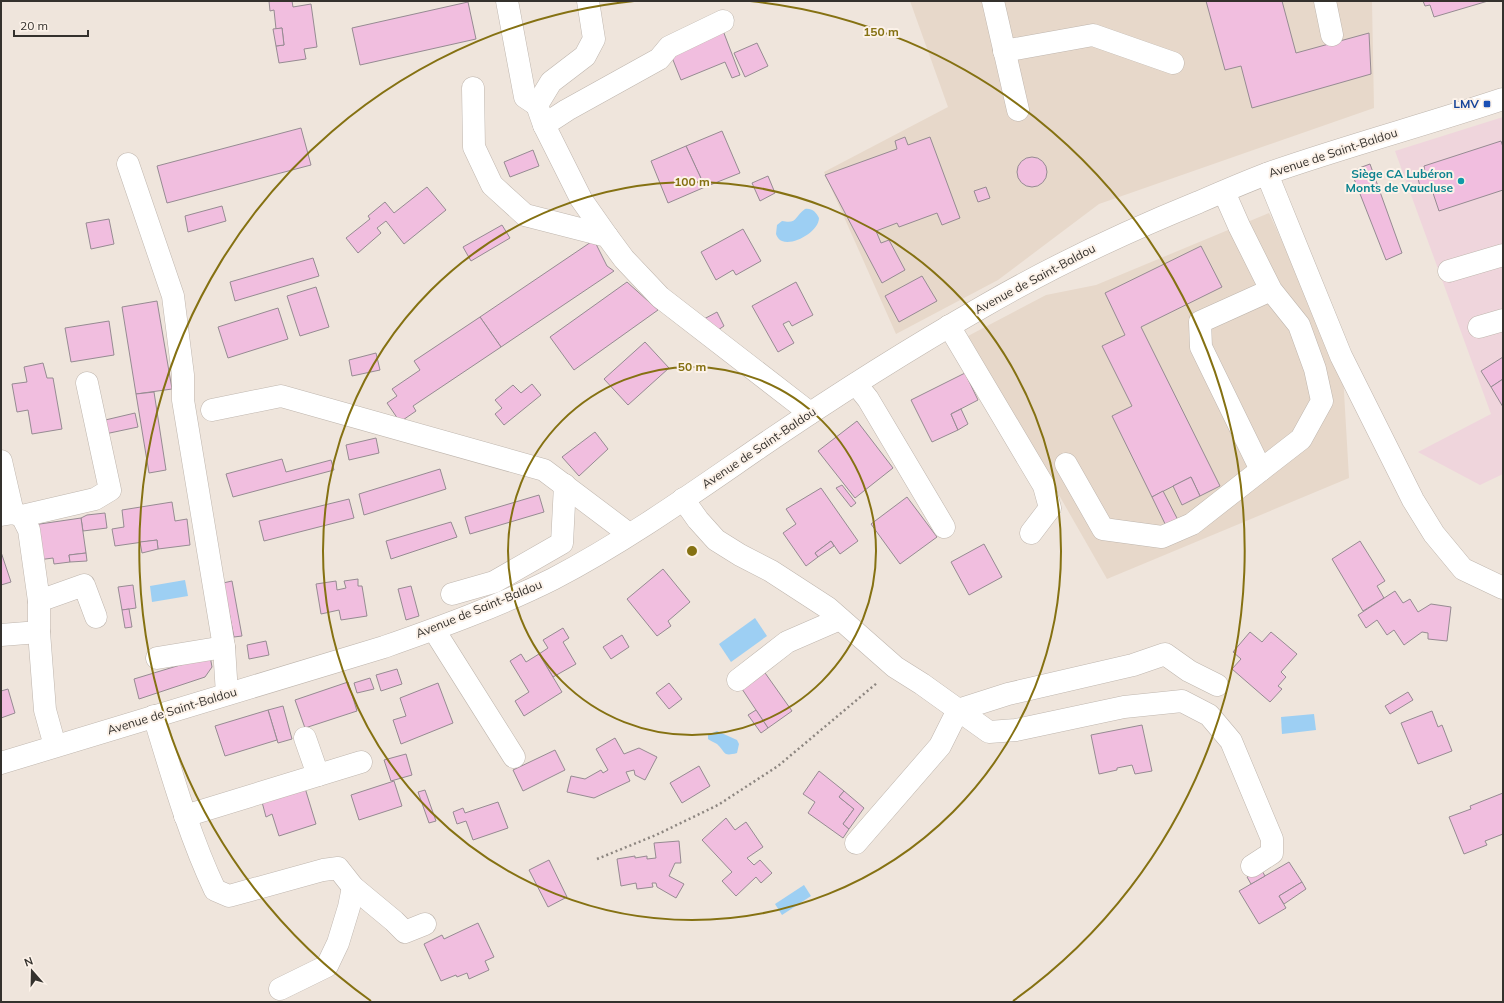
<svg xmlns="http://www.w3.org/2000/svg" width="1504" height="1003" font-family="Mulish,sans-serif">
<rect width="100%" height="100%" fill="#efe5dc"/>
<path fill="#efd5dc" d="M1503 117V474L1480 485 1418 452 1491 414 1395 151Z"/>
<g fill="#e7d8ca">
<path d="M910 1H1372L1374 108 1099 204 998 280 896 334 824 172 948 107Z"/>
<path d="M1269 213 1343 375 1349 478 1107 579 968 336 1046 295 1096 285Z"/>
</g>
<g fill="#9dcff3">
<path d="M805 209C812 208 816 212 819 218 819 231 794 246 782 241 779 240 777 237 776 234L777 225 782 221C798 224 794 217 805 209Z"/>
<path d="M185 580 188 596 152 602 150 586Z"/>
<path d="M755 618 767 636 731 662 719 644Z"/>
<path d="M1314 714 1316 730 1282 734 1281 717Z"/>
<path d="M717 731 737 740 739 744 737 753C722 757 726 752 717 744 714 742 710 741 708 739V735Z"/>
<path d="M804 885 811 896 782 915 775 904Z"/>
</g>
<g fill="#f1bedf" stroke="#968b92">
<path d="M269 1H292L293 7 311 4 317 47 304 49 306 59 279 63 276 46 284 45 282 28 276 29 274 10 270 11Z"/>
<path d="M1206 1H1282L1296 53 1369 33 1371 74 1252 108 1241 66 1225 70Z"/>
<path d="M1423 1H1488L1434 17 1430 5 1425 6Z"/>
<path d="M468 2 476 39 360 65 352 28Z"/>
<path d="M282 28 284 45 276 46 273 29Z"/>
<path d="M722 28 740 75 732 78 725 62 681 80 669 50Z"/>
<path d="M757 43 768 66 745 77 734 53Z"/>
<path d="M301 128 311 165 167 203 157 166Z"/>
<path d="M722 131 740 173 705 187 686 146Z"/>
<path d="M905 137 908 145 930 137 960 218 942 225 937 213 899 227 897 223 876 231 881 243 889 240 905 270 882 283 825 175 897 149 895 141Z"/>
<path d="M1501 141 1503 147V190L1439 211 1431 187 1421 190 1417 175 1425 172 1424 166Z"/>
<path d="M686 146 705 187 668 203 651 161Z"/>
<path d="M533 150 539 166 510 177 504 162Z"/>
<circle cx="1032" cy="172" r="15"/>
<path d="M1370 164 1402 253 1386 260 1351 171Z"/>
<path d="M768 176 775 193 760 201 752 183Z"/>
<path d="M427 187 446 210 404 244 386 221 377 228 381 233 358 253 346 238 370 219 368 216 385 202 394 213Z"/>
<path d="M986 187 990 198 978 202 974 191Z"/>
<path d="M222 206 226 221 188 232 185 216Z"/>
<path d="M109 219 114 244 91 249 86 223Z"/>
<path d="M502 225 510 238 471 261 463 247Z"/>
<path d="M743 229 761 261 736 275 733 270 716 280 701 252Z"/>
<path d="M594 240 607 266 614 271 501 347 480 317Z"/>
<path d="M1201 246 1222 287 1141 327 1220 486 1200 496 1191 477 1152 497 1112 416 1132 406 1102 346 1125 335 1105 293Z"/>
<path d="M313 258 319 276 235 301 230 282Z"/>
<path d="M922 276 937 301 899 322 885 296Z"/>
<path d="M627 282 658 310 574 370 550 337Z"/>
<path d="M796 282 813 315 792 326 789 321 783 324 794 343 778 352 752 306Z"/>
<path d="M316 287 329 327 300 336 287 296Z"/>
<path d="M157 301 172 389 136 394 122 307Z"/>
<path d="M278 308 288 339 228 358 218 327Z"/>
<path d="M717 312 724 326 712 334 704 319Z"/>
<path d="M480 317 501 347 413 406 416 411 400 422 387 403 397 396 392 389 420 370 414 361Z"/>
<path d="M109 321 114 355 71 362 65 328Z"/>
<path d="M645 342 669 368 628 405 604 379Z"/>
<path d="M376 353 380 370 352 376 349 360Z"/>
<path d="M1503 357V379L1491 387 1481 371Z"/>
<path d="M43 363 47 378H53L62 429 32 434 28 410 17 412 12 384 27 382 24 367Z"/>
<path d="M965 373 978 400 951 414 958 430 932 442 911 400Z"/>
<path d="M1503 379V407L1491 387Z"/>
<path d="M532 384 541 395 504 425 495 414 502 408 495 400 513 385 521 393Z"/>
<path d="M154 392 166 470 149 473 136 394Z"/>
<path d="M961 409 968 424 958 430 951 414Z"/>
<path d="M135 413 138 427 105 434 101 421Z"/>
<path d="M857 421 893 468 855 498 818 451Z"/>
<path d="M595 432 608 449 579 476 562 457Z"/>
<path d="M376 438 379 453 349 460 346 445Z"/>
<path d="M282 459 286 472 331 460 334 470 233 497 226 474Z"/>
<path d="M440 469 446 489 364 515 359 494Z"/>
<path d="M1191 477 1200 496 1182 505 1173 486Z"/>
<path d="M842 485 856 503 851 507 836 488Z"/>
<path d="M821 488 858 541 840 554 831 541 815 553 818 557 806 566 783 533 796 524 786 509Z"/>
<path d="M1163 491 1180 524 1168 530 1152 497Z"/>
<path d="M539 495 544 512 470 534 465 517Z"/>
<path d="M907 497 937 537 900 564 871 524Z"/>
<path d="M349 499 354 518 264 541 259 521Z"/>
<path d="M172 502 175 521 187 519 190 545 158 549 157 540 115 546 112 529 124 527 122 510Z"/>
<path d="M105 513 107 528 83 531 81 518 87 515Z"/>
<path d="M81 518 86 553 69 555 70 562 54 564 53 558 38 560 33 525Z"/>
<path d="M451 522 457 537 391 559 386 541Z"/>
<path d="M157 540 158 549 142 553 140 542Z"/>
<path d="M831 541 834 546 818 557 815 553Z"/>
<path d="M1360 541 1385 581 1377 586 1384 598 1363 611 1332 559Z"/>
<path d="M984 544 1002 577 969 595 951 562Z"/>
<path d="M1 552 11 582 1 585Z"/>
<path d="M86 553 87 561 70 562 69 555Z"/>
<path d="M663 569 690 602 668 621 671 626 657 636 627 599Z"/>
<path d="M358 579V586H362L367 616 341 620 339 610 321 614 316 584 336 581 337 590 346 588 344 581Z"/>
<path d="M232 581 242 636 234 637 223 583Z"/>
<path d="M133 585 136 608 122 610 118 587Z"/>
<path d="M411 586 419 616 406 620 398 589Z"/>
<path d="M1395 591 1403 603 1410 599 1418 612 1431 604 1451 607 1447 641 1428 639V633L1422 632 1404 645 1394 630 1387 635 1377 620 1366 628 1358 615Z"/>
<path d="M129 609 132 627 125 628 122 610Z"/>
<path d="M563 628 569 638 563 642 576 664 553 677 539 654 548 648 543 640Z"/>
<path d="M1250 632 1262 642 1271 632 1297 654 1281 672 1286 677 1278 686 1282 689 1270 702 1232 669 1241 659 1233 652Z"/>
<path d="M622 635 629 647 611 659 603 647Z"/>
<path d="M266 641 269 655 249 659 247 645Z"/>
<path d="M521 654 526 662 539 654 562 692 524 716 515 701 529 692 510 661Z"/>
<path d="M210 656 212 667 205 677 139 699 134 679Z"/>
<path d="M397 669 402 684 381 691 376 675Z"/>
<path d="M763 670 792 711 768 728 740 686Z"/>
<path d="M370 678 374 689 357 693 354 683Z"/>
<path d="M348 682 357 711 305 728 295 700Z"/>
<path d="M438 683 453 723 401 744 393 720 406 716 400 698Z"/>
<path d="M669 683 682 699 669 709 656 693Z"/>
<path d="M8 689 15 713 1 718V691Z"/>
<path d="M1408 692 1413 700 1390 714 1385 706Z"/>
<path d="M283 706 292 739 278 743 268 710Z"/>
<path d="M268 710 277 740 225 756 215 726Z"/>
<path d="M756 710 768 728 761 733 748 715Z"/>
<path d="M1432 711 1438 727 1442 725 1452 751 1418 764 1401 723Z"/>
<path d="M1142 725 1152 771 1135 774 1132 765 1117 768V770L1099 774 1091 735Z"/>
<path d="M615 738 624 754 639 748 657 757 645 780 635 775 634 770 626 772 630 781 594 798 567 792 571 776 585 779 601 770 603 773 608 770 596 749Z"/>
<path d="M555 750 565 770 523 791 513 770Z"/>
<path d="M406 754 412 775 391 781 384 760Z"/>
<path d="M699 766 710 786 682 803 670 783Z"/>
<path d="M819 771 844 791 839 797 854 809 843 824 849 829 843 838 808 813 815 802 803 794Z"/>
<path d="M394 781 402 806 359 820 351 795Z"/>
<path d="M305 788 316 824 279 836 272 814 266 817 262 802Z"/>
<path d="M425 790 436 821 429 823 418 792Z"/>
<path d="M844 791 864 808 849 829 843 824 854 809 839 797Z"/>
<path d="M1503 793V834L1485 841 1487 845 1464 854 1449 817 1471 809 1470 806Z"/>
<path d="M498 802 508 828 473 840 466 821 457 824 453 812 463 808 465 813Z"/>
<path d="M726 818 735 830 746 822 763 847 747 858 754 865 760 860 772 873 761 883 756 877 736 896 722 881 732 872 702 840Z"/>
<path d="M679 841 681 863H675L669 876 684 884 676 898 657 887 656 883H652L653 887 637 889 636 883 621 886 617 859 635 856V858L647 856V859L656 858 654 843Z"/>
<path d="M549 860 567 897 548 907 529 870Z"/>
<path d="M1289 862 1302 882 1279 896 1286 908 1259 924 1239 891Z"/>
<path d="M1261 869 1265 876 1251 884 1247 877Z"/>
<path d="M1302 882 1306 889 1284 904 1279 896Z"/>
<path d="M478 923 494 957 485 961 489 970 469 979 467 973 457 977 456 975 441 981 424 944 442 935 444 939Z"/>
</g>
<g fill="none" stroke-linecap="round" stroke-linejoin="round">
<g stroke="#bfb6ae" stroke-width="23">
<g id="minor">
<path d="M507 1 525 97 537 105"/>
<path d="M993 1 1018 110"/>
<path d="M1325 1 1332 35"/>
<path d="M1004 51 1093 35 1173 63"/>
<path d="M473 88 474 147 492 185 525 215 607 236 624 259 660 297 810 413"/>
<path d="M544 125 537 105 551 82 585 56 594 39 588 1"/>
<path d="M128 164 173 296 183 375V400L224 647 227 694"/>
<path d="M1267 174 1341 356 1413 500 1434 534 1463 569 1503 588"/>
<path d="M1224 192 1239 226 1271 290 1299 325 1315 369 1322 401 1301 439 1261 470 1201 347 1200 322 1271 290"/>
<path d="M607 236 581 199 544 125 567 110 659 59 669 47 723 21"/>
<path d="M1449 271 1503 255"/>
<path d="M949 326 1044 486 1050 508 1031 533"/>
<path d="M1479 327 1503 320"/>
<path d="M856 384 868 399 944 527"/>
<path d="M212 410 281 396 544 470 629 534"/>
<path d="M1 461 13 513"/>
<path d="M1066 464 1103 529 1162 537 1192 524 1261 470"/>
<path d="M683 499 698 520 716 540 740 555 771 571 828 608 895 667 922 684 989 732 1016 730 1124 707 1182 701 1209 715 1231 741 1272 839V853L1252 866"/>
<path d="M1 515 13 513 22 516 95 499 110 490 87 383"/>
<path d="M22 516 29 530 39 601V632L45 710 55 746"/>
<path d="M452 594 494 582 562 543 565 485"/>
<path d="M39 601 84 585 96 617"/>
<path d="M434 630 514 757"/>
<path d="M1 635 39 632"/>
<path d="M157 658 224 647"/>
<path d="M738 680 787 642 840 619"/>
<path d="M154 716C172 775 189 835 215 890L229 896 323 870 338 868 353 887 394 921 405 932 425 924"/>
<path d="M305 738 318 775"/>
<path d="M1 763 384 647C441 627 499 606 553 579 626 541 693 493 760 447 833 397 907 350 984 306 1053 266 1125 232 1199 202 1222 192 1245 182 1269 173 1346 146 1425 125 1503 99"/>
<path d="M185 816 361 762"/>
<path d="M856 843 940 746 958 710 1008 694 1133 665 1165 654 1189 671 1217 685"/>
<path d="M280 989 327 966 338 943 349 907 353 887"/>
</g>
</g>
<path stroke="#8d8680" stroke-width="2.5" stroke-dasharray="2 3" stroke-linecap="butt" d="M597 859 656 835 718 805 778 766 877 683"/>
<use href="#minor" stroke="#fff" stroke-width="22"/>
</g>
<g fill="none" stroke="#857112" stroke-width="2">
<circle cx="692" cy="551" r="184"/>
<circle cx="692" cy="551" r="369"/>
<path d="M371 1001A553 553 0 0 1 634 1M750 1A553 553 0 0 1 1013 1001"/>
</g>
<rect fill="#1a4fb4" stroke="#fcf2e9" stroke-width="1.5" x="1483" y="100" width="8" height="8" rx="2"/>
<circle fill="#0f9aa8" stroke="#fcf2e9" stroke-width="1.5" cx="1461" cy="181" r="4"/>
<g text-anchor="middle" stroke-width="4" stroke-linejoin="round" paint-order="stroke">
<g font-size="12" font-weight="bold" fill="#164399" stroke="#fcf2e9" text-anchor="end">
<text x="1479" y="108">LMV</text>
</g>
<g font-size="12" fill="#34312d" stroke="#fcf2e9">
<text transform="translate(1333 153) rotate(-18)" y="4">Avenue de Saint-Baldou</text>
<text transform="translate(1035 279) rotate(-28)" y="4">Avenue de Saint-Baldou</text>
<text transform="translate(759 448) rotate(-34)" y="4">Avenue de Saint-Baldou</text>
<text transform="translate(479 609) rotate(-22)" y="4">Avenue de Saint-Baldou</text>
<text transform="translate(172 711) rotate(-17)" y="4">Avenue de Saint-Baldou</text>
</g>
<g font-size="12" font-weight="bold" fill="#0d838f" stroke="#fcf2e9" text-anchor="end">
<text x="1453" y="178">Siège CA Lubéron<tspan x="1453" dy="14">Monts de Vaucluse</tspan></text>
</g>
</g>
<circle cx="692" cy="551" r="6" fill="#857112" stroke="#fcf2e9" stroke-width="2"/>
<g font-size="12" text-anchor="middle" font-weight="bold" fill="#857112" stroke="#fcf2e9" stroke-width="4" stroke-linejoin="round" paint-order="stroke">
<text x="881" y="36">150 m</text>
<text x="692" y="186">100 m</text>
<text x="692" y="371">50 m</text>
</g>
<rect width="1504" height="1003" fill="none" stroke="#34312d" stroke-width="4"/>
<g transform="translate(32 971) rotate(340)" stroke="#fcf2e9" stroke-width="3" paint-order="stroke">
<path d="M0-3L7 15L0 10L-7 15Z" fill="#34312d"/>
<text y="-6" font-size="11" font-weight="bold" text-anchor="middle" fill="#34312d">N</text>
</g>
<path d="M14 30v6h74v-6" fill="none" stroke="#34312d" stroke-width="2"/>
<text x="20" y="30" font-size="12" fill="#34312d" stroke="#fcf2e9" stroke-width="3" paint-order="stroke">20 m</text>
</svg>
